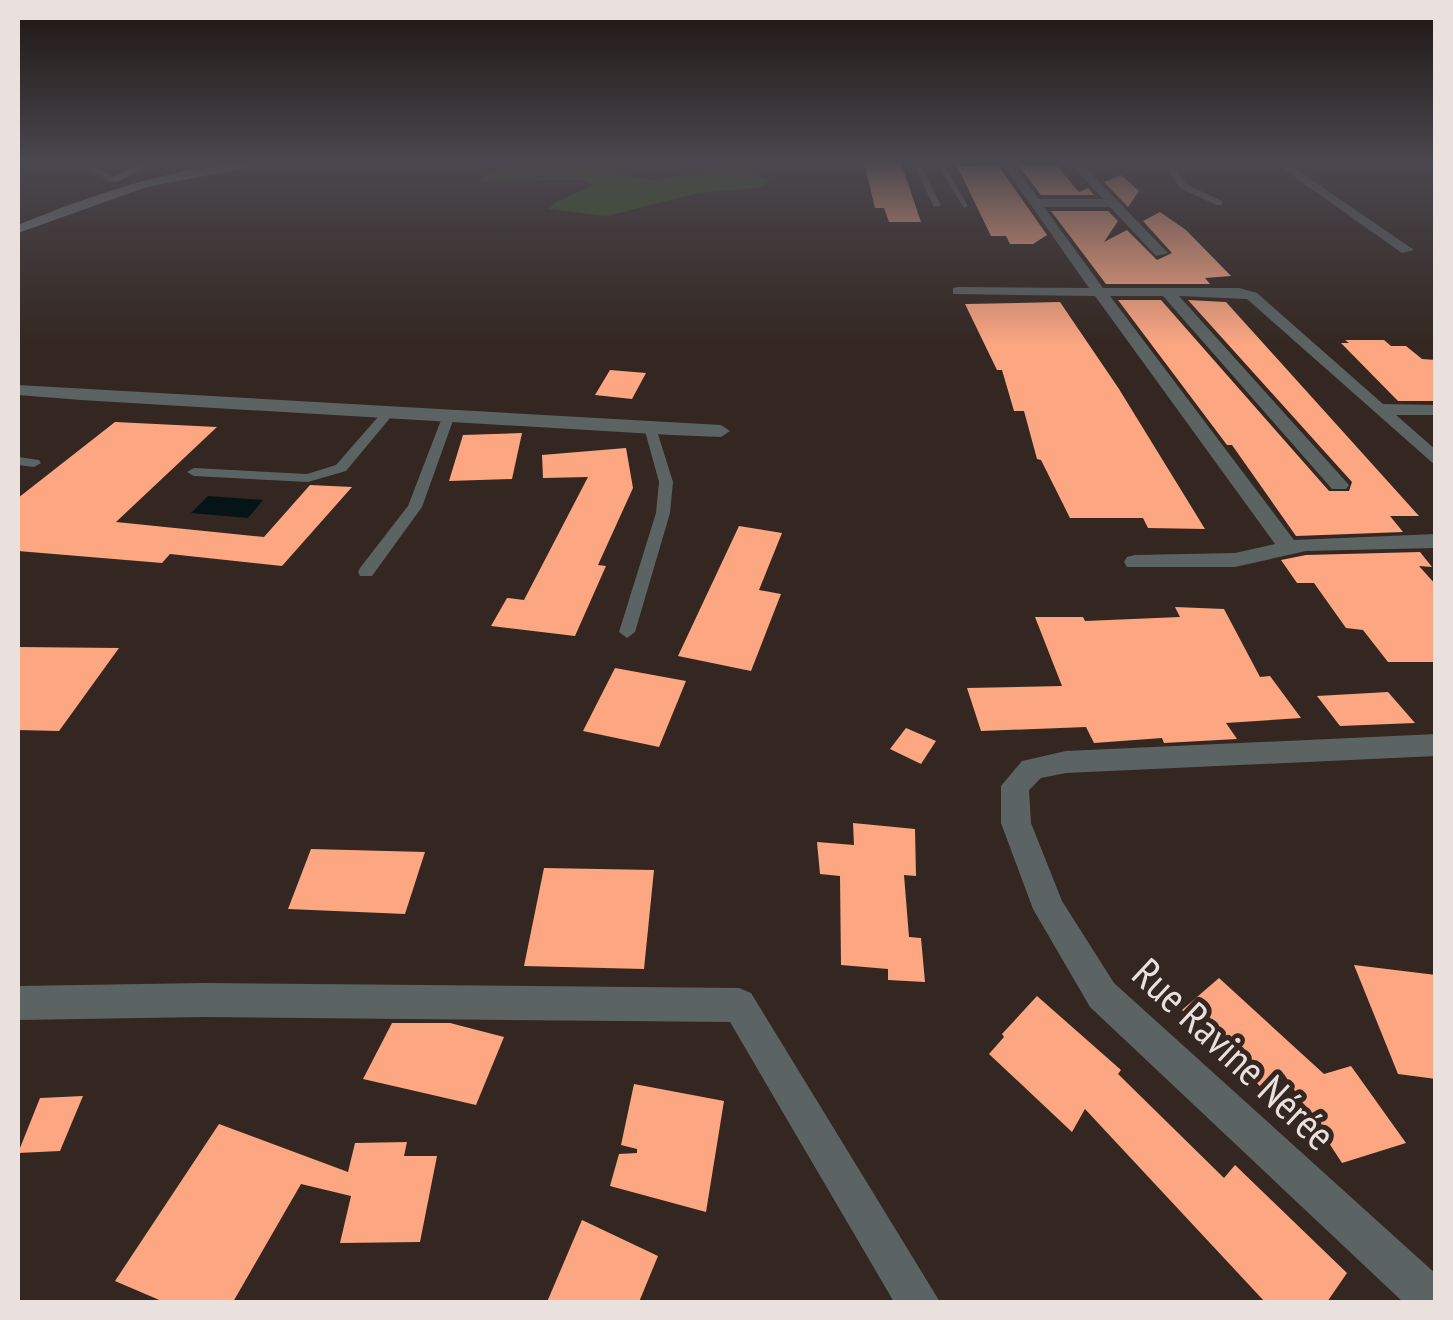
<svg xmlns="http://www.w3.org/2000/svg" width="1453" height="1320" font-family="'PT Sans Narrow',sans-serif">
<rect width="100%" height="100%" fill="#342721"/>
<path fill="#365d16" d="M577 161H614L620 174 653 180 708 172 732 161 769 181 764 187 699 193 606 216 549 209 556 202 594 185 582 180 484 181V174Z"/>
<path fill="#051517" d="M208 496 263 500 248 518 191 513Z"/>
<g fill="#fda782">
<path d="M864 162 901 163 921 222H889L884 208H875Z"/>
<path d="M998 165 1047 235 1033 244H1010L1006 236H991L957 166Z"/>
<path d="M1018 165H1056L1079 192 1088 188 1094 195H1041Z"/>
<path d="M1121 175 1139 191 1128 207 1104 182Z"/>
<path d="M1051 211H1108L1118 221 1104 242 1127 230 1157 260 1172 253 1143 221 1160 212 1186 230 1231 276 1205 278 1210 284H1106Z"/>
<path d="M1118 300H1161L1329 491H1349L1352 482 1188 300 1226 302 1419 516H1390L1403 532 1296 536 1232 445H1227Z"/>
<path d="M1060 302 1119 389 1205 529 1148 528 1143 518H1070L1041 460 1037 459 1024 411H1014L1002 370H997L965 304Z"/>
<path d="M1345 340H1384L1391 346H1406L1422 359 1436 360V401H1398L1341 343H1349Z"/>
<path d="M610 370 646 373 632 399 595 395Z"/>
<path d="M115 422 217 427 116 522 264 537 310 485 352 487 282 566 170 554 162 563 18 551V498Z"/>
<path d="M522 433 512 479 449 481 463 435Z"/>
<path d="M626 448 633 488 598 565 606 566 575 636 491 626 507 598 524 600 588 477 543 478 542 455Z"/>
<path d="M739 526 782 533 759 590 781 594 751 671 678 656Z"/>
<path d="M1420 552 1432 567 1419 566 1436 585V662H1388L1363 630 1346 628 1314 583H1297L1281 560 1306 555Z"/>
<path d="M1175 607 1224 609 1260 677 1270 676 1301 718 1226 723 1237 739 1164 743 1162 738 1094 743 1086 727 981 731 967 688 1062 686 1035 617H1083L1085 621 1180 617Z"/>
<path d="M18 647 119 648 59 731 18 730Z"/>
<path d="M615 668 686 681 659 747 583 731Z"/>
<path d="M1388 692 1415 723 1340 726 1317 696Z"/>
<path d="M906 728 936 741 921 764 890 749Z"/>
<path d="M853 823 915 829 916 876 904 875 909 937 921 938 925 982 888 980V969L841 965 840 876 820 874 817 842 854 845Z"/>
<path d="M311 849 425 852 405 914 288 909Z"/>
<path d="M544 868 654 870 644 969 524 966Z"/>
<path d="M1354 965 1436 975V1079L1398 1074Z"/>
<path d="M1219 978 1324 1074 1351 1066 1406 1143 1342 1163 1284 1074 1266 1092 1182 1010Z"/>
<path d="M1037 996 1121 1070 1118 1074 1224 1178 1235 1165 1347 1273 1327 1302H1265L1085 1109 1072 1132 989 1054 1004 1037 1002 1034Z"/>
<path d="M392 1023H450L504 1037 476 1105 363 1079Z"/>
<path d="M634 1084 724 1101 706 1212 610 1186 619 1154 637 1153V1149L621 1145Z"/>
<path d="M83 1096 60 1151 18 1153 40 1098Z"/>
<path d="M219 1124 348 1172 355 1143 407 1142 404 1156H437L420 1242 340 1243 351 1196 301 1184 233 1302H164L115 1281Z"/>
<path d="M582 1220 658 1256 639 1302H547Z"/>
</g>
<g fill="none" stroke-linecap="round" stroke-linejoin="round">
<g fill="#5b6363" fill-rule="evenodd">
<path d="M912 161H1009L943 163 968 206 964 208 936 163 920 165 941 205 934 207Z"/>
<path d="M1175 161H1183L1177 170 1186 184 1222 201V205H1216L1180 188 1169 170Z"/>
<path d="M389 408 395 412 346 471 308 482 194 476 187 472 194 468 307 474 336 465 385 409Z"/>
<path d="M449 411 455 415 422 507 372 576H360L358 572 360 568 408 506 443 415Z"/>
<path d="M651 427 657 431 673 482 670 513 635 632 627 638 619 632 656 513 659 482 645 431Z"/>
<path d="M18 457 39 460 41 463 34 467 18 465Z"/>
</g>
<g fill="#5b6363" fill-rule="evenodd">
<path d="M31 161 95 166 119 180 113 183 92 172Z"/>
<path d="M1000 161H1010L1039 199H1103L1068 161H1079L1168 253 1156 256 1110 207H1044L1103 288H1239L1257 293 1383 404 1436 405V415H1396L1436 450V466L1247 299 1179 296 1349 485 1346 489H1332L1163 296H1110L1294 540 1436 534V548L1306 551 1235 567H1127L1124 562 1127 557 1135 555 1235 553 1275 544 1095 296 953 294V288L958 287 1089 288Z"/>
<path d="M1272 161H1284L1414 250 1402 253Z"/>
<path d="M18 385 721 425 730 431 721 437 671 435 81 400 18 395Z"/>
<path d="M1436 734V756L1066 773 1041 778 1029 790 1031 823 1062 901 1114 983 1436 1274V1302H1403L1090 1007 1033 909 1001 823V786L1022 761 1066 751Z"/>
<path d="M204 983 739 988 751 993 940 1302H894L730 1022 204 1017 18 1020V986Z"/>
</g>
<g fill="#768282" fill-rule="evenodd">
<path d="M145 161H159L117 182 107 180Z"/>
<path d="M280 161 147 187 18 233V225C101 191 189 161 280 161Z"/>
</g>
</g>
<linearGradient id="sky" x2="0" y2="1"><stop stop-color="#1d1512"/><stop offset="0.47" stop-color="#4a474e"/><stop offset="1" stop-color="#4a474e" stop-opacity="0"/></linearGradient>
<rect width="1453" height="346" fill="url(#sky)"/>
<g text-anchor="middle" stroke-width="10" stroke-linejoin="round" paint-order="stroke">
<g font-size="42" fill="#eae1de" stroke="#342721">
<text transform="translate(1234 1054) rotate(43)" y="15">Rue Ravine Nérée</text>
</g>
</g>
<rect width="1453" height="1320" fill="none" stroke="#eae1de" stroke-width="40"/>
</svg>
